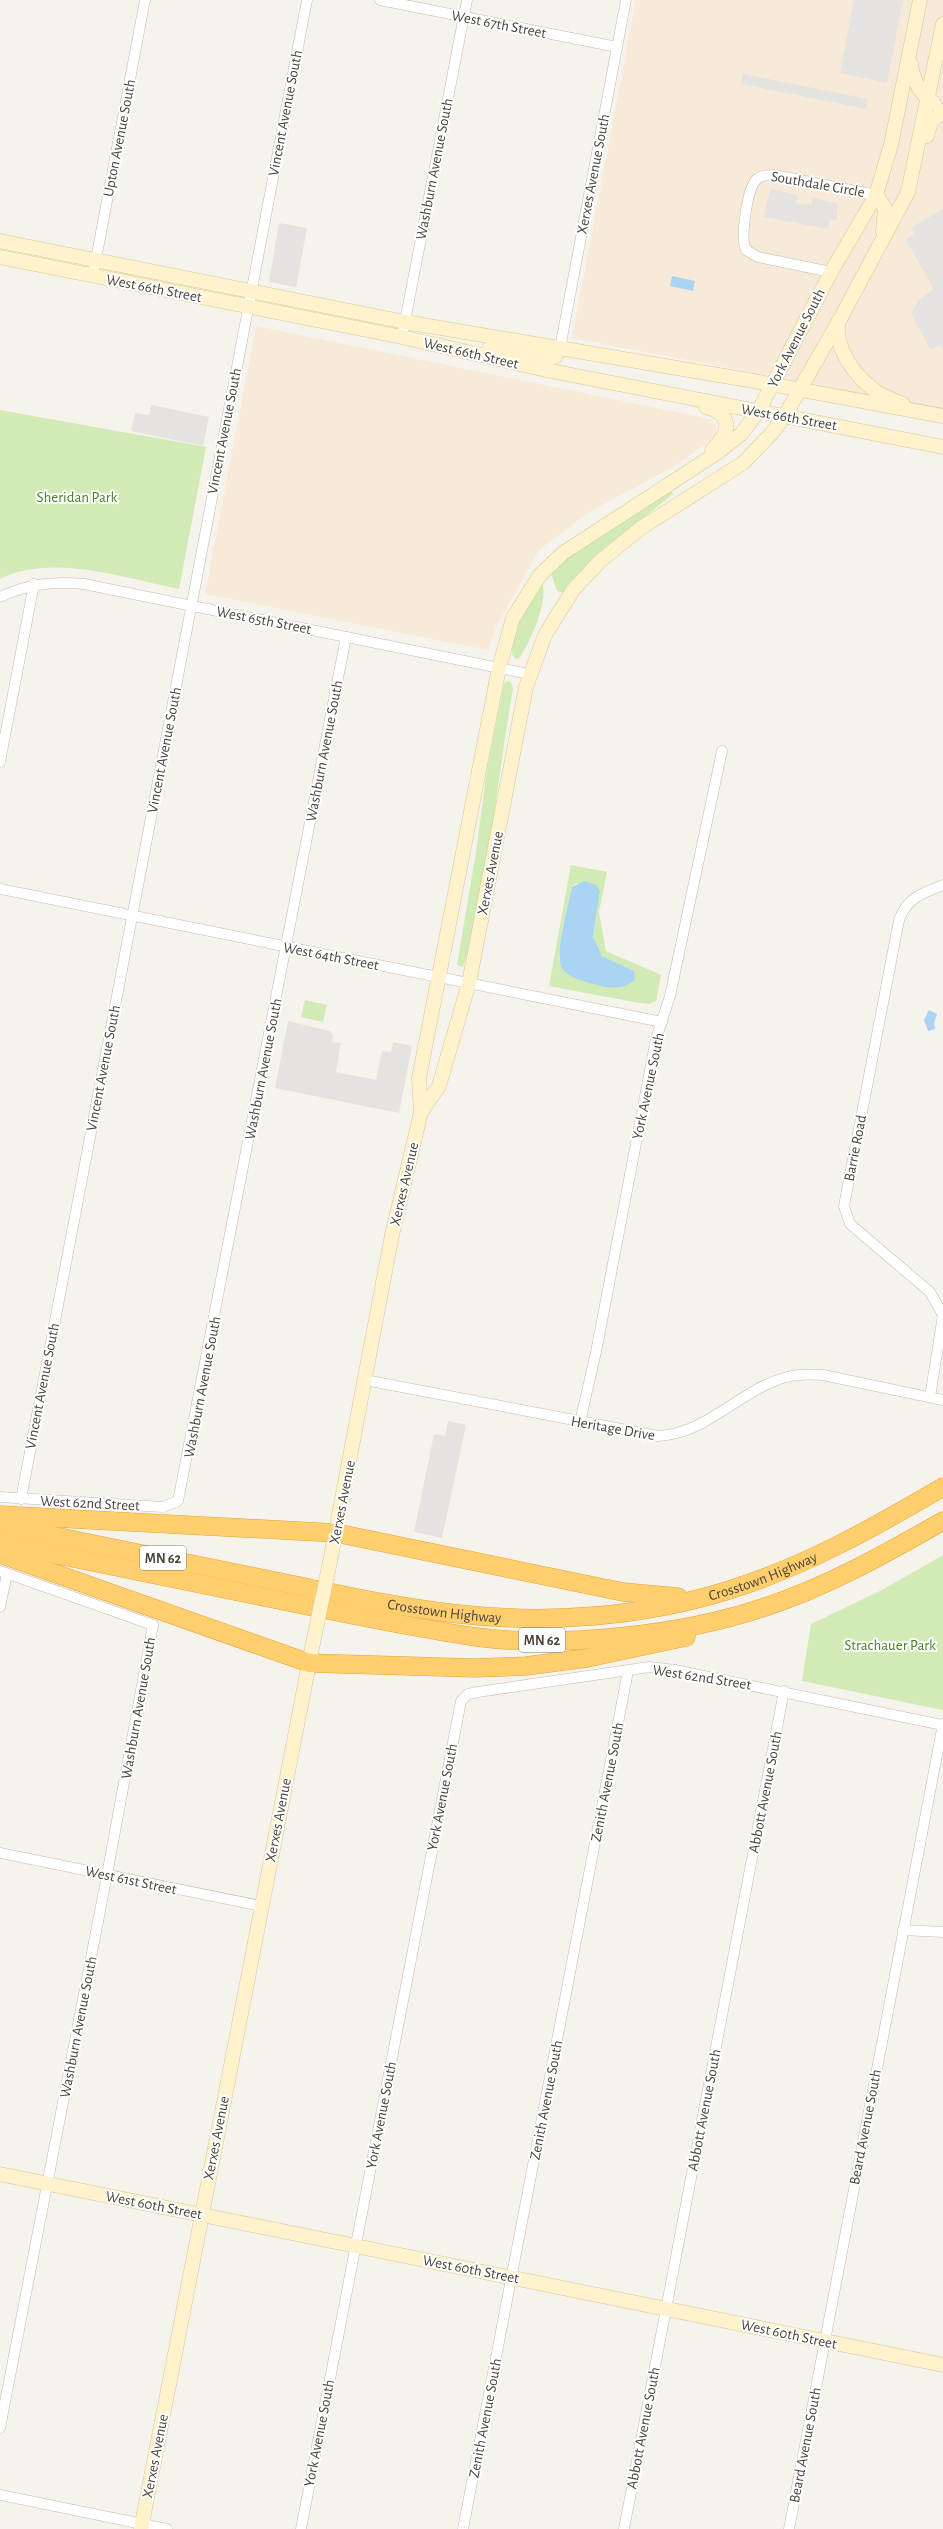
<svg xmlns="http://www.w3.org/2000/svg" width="943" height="2529" font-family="'Alegreya Sans',sans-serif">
<rect width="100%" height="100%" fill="#f6f3ec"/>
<g fill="#f7ead8">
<path d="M636 0H943V409L572 338Z"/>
<path d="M256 326 710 419 717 427 715 438 673 467 589 512 539 550 497 625 488 650 205 594Z"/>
</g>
<g fill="#d2eab5" fill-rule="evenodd">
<path d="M0 410 206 447 179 589C124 578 51 553 0 579Z"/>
<path d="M670 489 673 494 602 551 563 593 557 591 551 573 565 558Z"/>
<path d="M542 583C549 600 530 644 518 659L513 657C507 640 531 596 542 583Z"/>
<path d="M508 681 511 682 513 689C496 781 491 877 463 967L457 965 476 852 487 770 504 683Z"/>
<path d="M571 865 607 872 599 912 606 951 661 975 656 1001 649 1004 639 1003 549 986ZM576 883 600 891 593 936 602 956 634 971 559 961 562 929 572 887Z"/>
<path d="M305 1000 327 1005 323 1022 301 1017Z"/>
<path d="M943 1555V1710L802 1681 811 1624 882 1590Z"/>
</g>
<g fill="#e5e3e0">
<path d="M854 0H903L887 83 840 73Z"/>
<path d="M743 74 868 99 866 109 741 84Z"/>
<path d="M770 189 798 195 796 203 811 205 813 198 837 203V220H830L828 229 764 217Z"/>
<path d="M943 209V350L939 345 930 349 911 314 918 301 934 289 906 240 914 234 912 227Z"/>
<path d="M279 223 307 228 296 287 269 282Z"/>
<path d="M151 405 209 417 203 446 131 431 135 413 149 415Z"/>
<path d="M288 1021 330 1031 333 1035 332 1042 341 1043 336 1072 376 1080 382 1051 391 1052 393 1042 412 1046 399 1113 275 1088Z"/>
<path d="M448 1421 466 1425 442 1538 414 1532 434 1434 445 1436Z"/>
</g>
<g fill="#a9d4f2">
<path d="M672 276 695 281 693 291 670 286Z"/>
<path d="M584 881 596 885 600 891 593 936 602 956 634 971 635 980C624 989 611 989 598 985 586 982 573 979 564 971 552 960 569 903 572 887Z"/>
<path d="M929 1010 937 1014 934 1023 935 1029 928 1031 924 1020Z"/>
</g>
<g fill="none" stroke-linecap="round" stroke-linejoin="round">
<g stroke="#c2bbae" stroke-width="11">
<g id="street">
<path d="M380 0 617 47"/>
<path d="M831 272 758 257 746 250C740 238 747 190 756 180 761 175 767 175 774 175L876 195"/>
<path d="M93 275 145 0"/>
<path d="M402 337 467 0"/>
<path d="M560 348 626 0"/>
<path d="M0 597C28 584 53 581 84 584L529 674"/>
<path d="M0 762 34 584"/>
<path d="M0 889 662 1022"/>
<path d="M365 1380 658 1436C708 1434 740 1389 787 1377 799 1374 811 1374 823 1375L943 1400"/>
<path d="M930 1397 943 1315 930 1292 850 1224 844 1206 899 920C907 898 922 893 943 885"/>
<path d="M580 1422 596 1352 656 1039 670 996 722 751"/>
<path d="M0 1497 163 1507 178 1501 346 637"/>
<path d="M21 1499 307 0"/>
<path d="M0 1571 153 1625 107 1875 0 2428"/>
<path d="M0 1607 7 1574"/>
<path d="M0 1853 261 1906"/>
<path d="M903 1930 943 1932"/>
<path d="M0 2495 167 2529"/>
<path d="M301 2529 461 1701 468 1694 478 1692 649 1667 675 1670 943 1725"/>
<path d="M463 2529 628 1671"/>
<path d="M624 2529 784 1691"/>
<path d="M789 2529 943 1724"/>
</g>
</g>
<g stroke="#d6c79b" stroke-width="15">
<g id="secondary">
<path d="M911 64C913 81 920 94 934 103"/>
<path d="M927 136 931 122 943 111"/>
<path d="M876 195 885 208 883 232"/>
<path d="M0 241 405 322 748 380 943 416"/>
<path d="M0 257 402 337 546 370 943 447"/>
<path d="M838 324C835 348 854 375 873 389 881 396 893 400 903 404"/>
<path d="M489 349 550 358 555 357 560 348"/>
<path d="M706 407C734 415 730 433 712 450"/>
<path d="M421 1112 439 1086 469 983 526 687 545 635 573 590 600 561 641 528 743 463 772 433 784 417 839 321 908 192 943 24"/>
<path d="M330 1562 392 1235 421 1112 419 1078 499 668 513 618 540 575 563 553 717 453 741 434 758 412 831 272 876 195 891 145 920 0"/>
<path d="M0 2174 943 2365"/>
<path d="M141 2529 313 1643"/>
</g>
</g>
<g stroke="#e0a43c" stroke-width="19">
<g id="highway">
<path d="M0 1515 336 1533 623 1592 678 1597"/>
<path id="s1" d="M0 1525C87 1543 173 1560 260 1578 326 1591 392 1607 459 1614 547 1624 641 1617 726 1591 804 1567 873 1528 943 1487"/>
<path d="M0 1543C90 1561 179 1580 269 1598 338 1612 407 1627 476 1637 560 1648 682 1635 762 1608 827 1587 885 1554 943 1521"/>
<path d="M0 1554 309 1663 475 1668 526 1666 587 1658 686 1637"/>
</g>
</g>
<use href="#street" stroke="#fff" stroke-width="10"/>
<use href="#secondary" stroke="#fff3cd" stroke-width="14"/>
<use href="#highway" stroke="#ffcf6e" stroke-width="18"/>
<g stroke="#d6c79b" stroke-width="15" stroke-linecap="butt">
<path id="secondary-bridge" d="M313 1643 330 1562"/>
</g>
<use href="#secondary-bridge" stroke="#fff3cd" stroke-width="14"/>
</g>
<g text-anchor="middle" stroke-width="4" stroke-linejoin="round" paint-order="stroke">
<g fill="#fff" stroke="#817c74" stroke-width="1">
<rect x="140" y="1546" width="46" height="24" rx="3"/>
<rect x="519" y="1628" width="46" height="24" rx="3"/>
</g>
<g font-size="14" font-weight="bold" fill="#4b4439">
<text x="163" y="1563">MN 62</text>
<text x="542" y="1645">MN 62</text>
</g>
<g font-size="15" fill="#4b4439" stroke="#fff">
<text transform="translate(499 24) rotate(11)" y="5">West 67th Street</text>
<text transform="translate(285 113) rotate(-79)" y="5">Vincent Avenue South</text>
<text transform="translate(119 138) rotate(-79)" y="5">Upton Avenue South</text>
<text transform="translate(434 169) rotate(-79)" y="5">Washburn Avenue South</text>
<text transform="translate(593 174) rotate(-79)" y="5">Xerxes Avenue South</text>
<text transform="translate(818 184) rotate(10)" y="5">Southdale Circle</text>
<text transform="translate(154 288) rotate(11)" y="5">West 66th Street</text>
<text transform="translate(796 338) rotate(-63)" y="5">York Avenue South</text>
<text transform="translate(471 353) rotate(13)" y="5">West 66th Street</text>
<text transform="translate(789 417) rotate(10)" y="5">West 66th Street</text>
<text transform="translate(224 431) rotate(-79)" y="5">Vincent Avenue South</text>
<text transform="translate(264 620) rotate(11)" y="5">West 65th Street</text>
<text transform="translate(164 750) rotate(-79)" y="5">Vincent Avenue South</text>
<text transform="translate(324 751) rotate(-79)" y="5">Washburn Avenue South</text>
<text transform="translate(490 873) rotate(-79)" y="5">Xerxes Avenue</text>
<text transform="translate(331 956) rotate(11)" y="5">West 64th Street</text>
<text transform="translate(103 1068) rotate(-79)" y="5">Vincent Avenue South</text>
<text transform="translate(263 1069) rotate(-79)" y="5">Washburn Avenue South</text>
<text transform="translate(648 1086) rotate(-78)" y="5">York Avenue South</text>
<text transform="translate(855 1148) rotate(-79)" y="5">Barrie Road</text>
<text transform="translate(404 1184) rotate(-77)" y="5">Xerxes Avenue</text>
<text transform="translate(42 1386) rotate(-79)" y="5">Vincent Avenue South</text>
<text transform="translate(202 1387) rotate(-79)" y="5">Washburn Avenue South</text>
<text transform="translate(613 1428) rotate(10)" y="5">Heritage Drive</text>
<text transform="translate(342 1502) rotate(-79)" y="5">Xerxes Avenue</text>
<text transform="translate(90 1503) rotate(3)" y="5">West 62nd Street</text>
<text dy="5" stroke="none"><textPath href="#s1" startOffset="777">Crosstown Highway</textPath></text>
<text dy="5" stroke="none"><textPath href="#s1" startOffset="453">Crosstown Highway</textPath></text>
<text transform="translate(702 1677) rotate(9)" y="5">West 62nd Street</text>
<text transform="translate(138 1708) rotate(-80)" y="5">Washburn Avenue South</text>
<text transform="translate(607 1782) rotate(-79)" y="5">Zenith Avenue South</text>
<text transform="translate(765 1792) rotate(-79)" y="5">Abbott Avenue South</text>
<text transform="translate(442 1797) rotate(-79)" y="5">York Avenue South</text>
<text transform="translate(278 1820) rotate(-79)" y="5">Xerxes Avenue</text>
<text transform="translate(131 1880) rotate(12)" y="5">West 61st Street</text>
<text transform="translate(78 2027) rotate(-79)" y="5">Washburn Avenue South</text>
<text transform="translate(546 2100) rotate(-79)" y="5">Zenith Avenue South</text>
<text transform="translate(704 2110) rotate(-79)" y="5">Abbott Avenue South</text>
<text transform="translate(381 2115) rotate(-79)" y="5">York Avenue South</text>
<text transform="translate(865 2127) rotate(-79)" y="5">Beard Avenue South</text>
<text transform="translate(216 2138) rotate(-79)" y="5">Xerxes Avenue</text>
<text transform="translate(154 2205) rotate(11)" y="5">West 60th Street</text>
<text transform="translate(471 2269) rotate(11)" y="5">West 60th Street</text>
<text transform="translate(789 2334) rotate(12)" y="5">West 60th Street</text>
<text transform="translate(485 2418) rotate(-79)" y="5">Zenith Avenue South</text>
<text transform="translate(643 2428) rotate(-79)" y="5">Abbott Avenue South</text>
<text transform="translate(319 2433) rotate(-79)" y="5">York Avenue South</text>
<text transform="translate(805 2445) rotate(-79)" y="5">Beard Avenue South</text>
<text transform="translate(155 2456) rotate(-79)" y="5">Xerxes Avenue</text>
</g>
<g font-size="15" fill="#4a7f2a" stroke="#fff">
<text x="77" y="502">Sheridan Park</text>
<text x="890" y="1650">Strachauer Park</text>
</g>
</g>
</svg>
